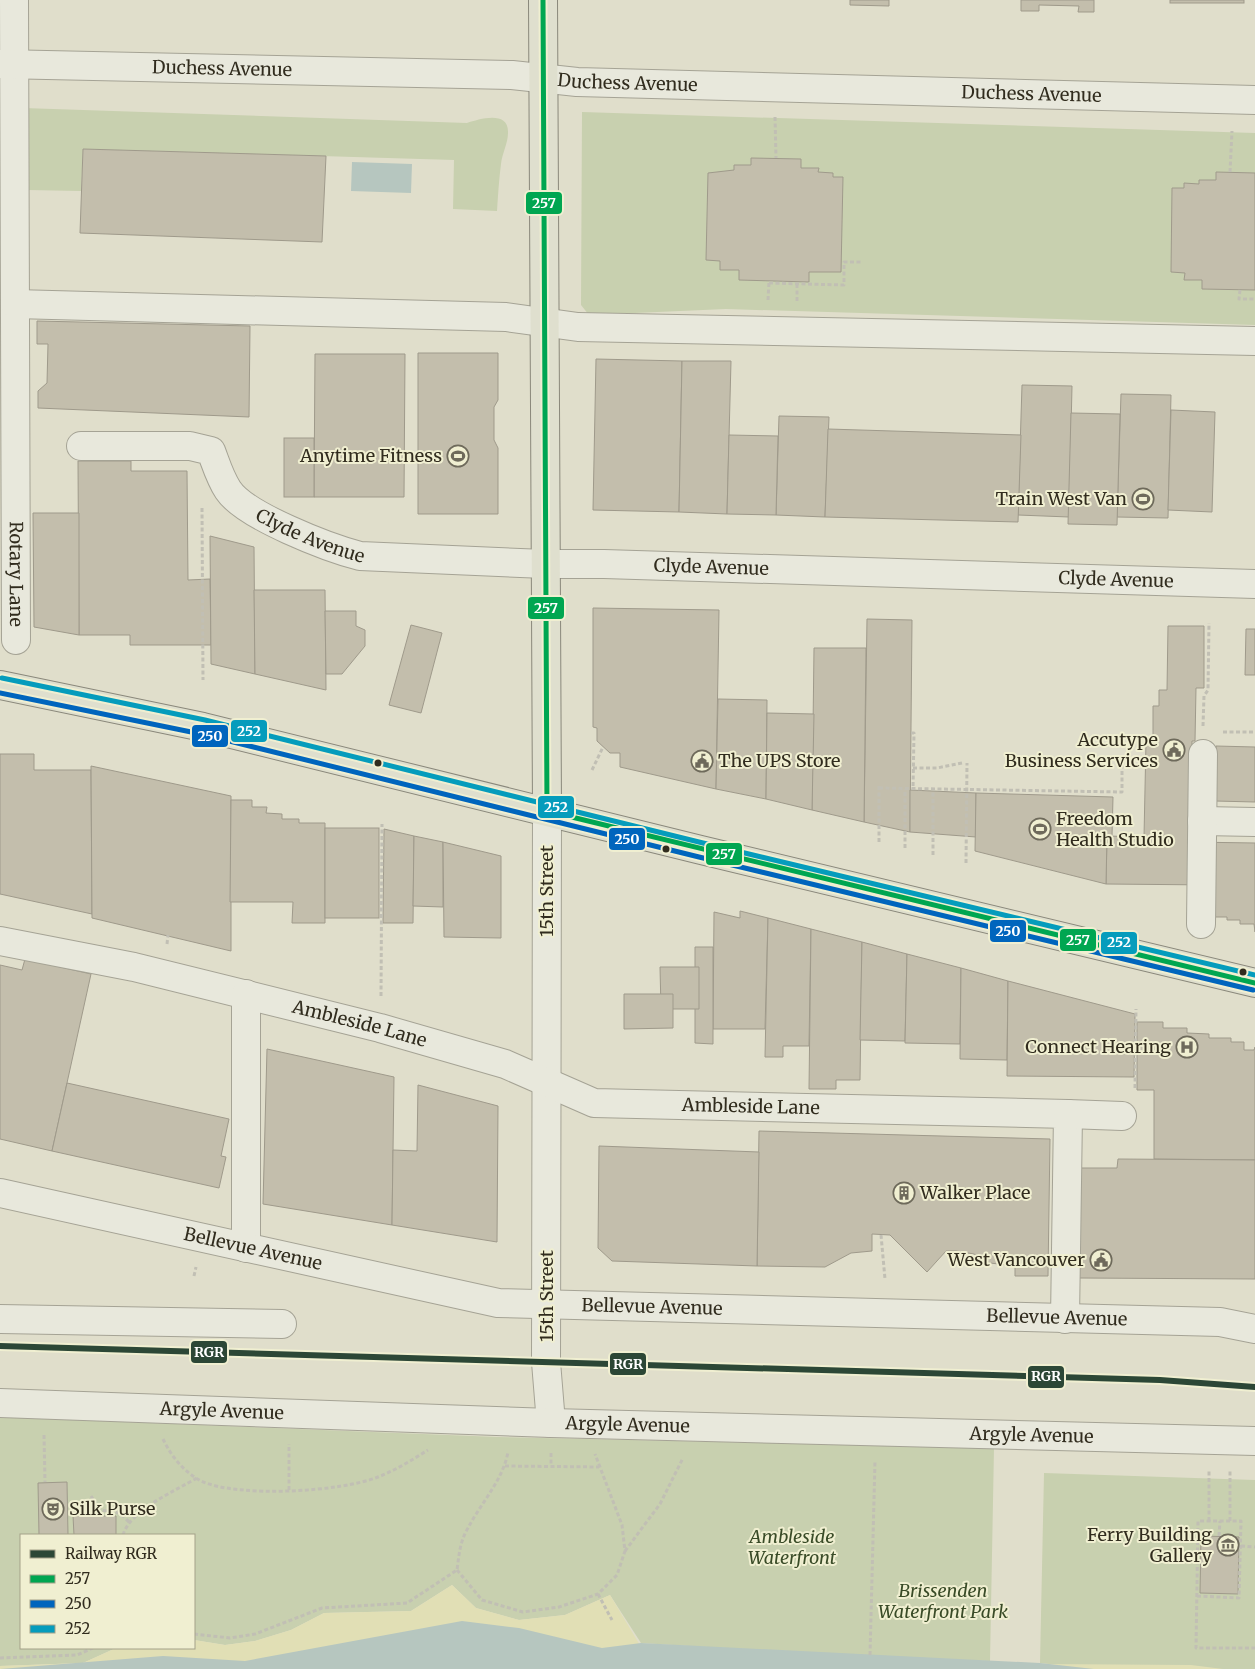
<svg xmlns="http://www.w3.org/2000/svg" width="1255" height="1669" font-family="Merriweather,serif">
<rect width="100%" height="100%" fill="#e0decb"/>
<g fill="#c8d0af">
<path d="M23 108 467 123C480 119 509 110 508 133 508 143 502 154 501 164 499 179 498 195 497 211L453 209 454 160 83 149 81 191 27 190Z"/>
<path d="M582 112 1255 133V325L726 309 589 315 581 305Z"/>
<path d="M0 1417 498 1437 994 1448 990 1661 847 1656 641 1643 610 1595 565 1615 519 1620 476 1608 452 1585 411 1611 324 1613 291 1630 255 1641 225 1645 194 1640V1535H21V1648H116L83 1663 0 1666Z"/>
<path d="M1044 1473 1255 1480V1669H1094L1040 1663Z"/>
</g>
<path fill="#e1dfb5" d="M452 1585 476 1608 519 1620 565 1615 610 1595 641 1647 1040 1664 1191 1665 1223 1669H0V1666L83 1663 116 1648H194V1640L225 1645 255 1641 291 1630 324 1613 411 1611Z"/>
<g fill="#b6c6bf">
<path d="M352 162 412 164 411 193 351 191Z"/>
<path d="M462 1621 519 1628 602 1648 641 1643 1040 1663 1094 1669H0L163 1656 245 1661Z"/>
</g>
<g fill="#c3beac" stroke="#9f9a8b">
<path d="M850 0H889V6L850 5Z"/>
<path d="M1021 0H1094V12H1078L1079 6 1039 5V11H1021Z"/>
<rect x="1170" y="0" width="74" height="3"/>
<path d="M83 149 326 156 322 242 80 233Z"/>
<path d="M751 158 801 159V168H819L818 172 833 173V177H843L841 272H809V282L739 280V270H720V261L706 260 708 173 734 170V165H751Z"/>
<path d="M1216 172 1255 173V290L1202 289V280H1184L1185 273 1171 272 1172 188H1184V183L1199 184V180H1216Z"/>
<path d="M37 321 250 326 249 417 38 408V391L47 383 48 344H37Z"/>
<path d="M418 353H498V400L494 407V440L498 448V514H418Z"/>
<path d="M315 354H405L404 497H314Z"/>
<path d="M596 359 682 361 679 512 593 510Z"/>
<path d="M682 361H731L727 514 679 512Z"/>
<path d="M1022 385 1072 386 1069 517 1018 515Z"/>
<path d="M1121 394 1171 395 1168 518 1117 517Z"/>
<path d="M1171 410 1215 412 1212 512 1168 510Z"/>
<path d="M1071 413 1120 414 1117 525 1068 524Z"/>
<path d="M779 416 829 417 825 517 776 515Z"/>
<path d="M828 429 1021 435 1018 522 825 517Z"/>
<path d="M729 435 778 436 776 515 727 514Z"/>
<rect x="284" y="438" width="30" height="59"/>
<path d="M78 461H131V471H187L188 580 210 579 211 645H130V635H79Z"/>
<path d="M33 513H79V635L34 627Z"/>
<path d="M210 536 254 547 255 674 211 664Z"/>
<path d="M254 590H325L326 690 255 674Z"/>
<path d="M593 608 719 610 716 789 620 767V753H610L597 741V728L593 727Z"/>
<path d="M325 611H356V626L365 630V646L342 674H326Z"/>
<path d="M867 619 912 620 910 832 864 822Z"/>
<path d="M411 625 442 633 421 713 389 705Z"/>
<path d="M1168 626H1204V688H1196L1195 741H1192L1190 842 1255 843V932L1254 924H1240V920H1227V917H1212L1213 885 1106 884 1107 836 1144 837 1146 741H1153V706H1159V690H1167Z"/>
<path d="M1246 629H1255V675H1245Z"/>
<path d="M814 648H866L864 822 812 810Z"/>
<path d="M718 699 767 700 766 799 716 789Z"/>
<path d="M767 713 814 714 812 810 766 799Z"/>
<path d="M1216 746 1255 747V802L1215 801Z"/>
<path d="M0 754H34V770H91L92 914 0 894Z"/>
<path d="M91 766 231 796V951L92 918Z"/>
<path d="M910 790 976 793V837L910 832Z"/>
<path d="M976 793 1113 797 1112 836H1107L1106 884 975 851Z"/>
<path d="M231 800H252V807H267L266 813 282 814V819H299V823H325V923H292L293 902H230Z"/>
<rect x="325" y="828" width="54" height="90"/>
<path d="M384 829 414 836 413 923H383Z"/>
<path d="M414 836 443 842V907L413 906Z"/>
<path d="M443 842 501 856V938L444 937Z"/>
<path d="M740 911 768 918 765 1029H713L714 912 740 918Z"/>
<path d="M768 918 811 929 809 1046H783V1057H765Z"/>
<path d="M811 929 862 942 860 1080H836V1089H809Z"/>
<path d="M862 942 907 954 905 1041 860 1040Z"/>
<path d="M695 947H713V1044L695 1043Z"/>
<path d="M907 954 961 968 960 1044 905 1043Z"/>
<path d="M25 959 91 974 52 1151 0 1139V965L22 970Z"/>
<path d="M660 967H699V1009H661Z"/>
<path d="M961 968 1008 981 1007 1060 960 1059Z"/>
<path d="M1008 981 1135 1014 1134 1077 1007 1076Z"/>
<path d="M624 994H673V1028L624 1029Z"/>
<path d="M1137 1022H1163V1028H1187V1033L1209 1034V1038H1231V1042H1244V1050H1254L1255 1047V1160L1154 1159V1090H1137Z"/>
<path d="M267 1049 394 1077 392 1225 263 1204Z"/>
<path d="M67 1083 229 1119 221 1156 226 1157 219 1188 52 1151Z"/>
<path d="M418 1085 498 1106 497 1242 392 1225 393 1150 417 1151Z"/>
<path d="M759 1131 1050 1139 1048 1276H1015V1266L990 1263 974 1254 956 1251H946L927 1272 890 1235 872 1234V1251L851 1253 825 1267 757 1266Z"/>
<path d="M599 1146 759 1152 757 1266 612 1261 598 1248Z"/>
<path d="M1118 1159 1255 1160V1279L1079 1278 1080 1168H1117Z"/>
<path d="M67 1482 68 1535H39L38 1483Z"/>
<path d="M73 1516H116V1535H74Z"/>
<path d="M1201 1536 1239 1537 1238 1594 1200 1593Z"/>
</g>
<g fill="none" stroke-linecap="round" stroke-linejoin="round">
<g stroke="#a5a395" stroke-width="30">
<g id="minor">
<path id="s1" d="M14 0 16 640"/>
<path id="s2" d="M0 64 512 75 577 82 1255 100"/>
<path d="M15 304 506 317 578 327 1255 341"/>
<path id="s3" d="M81 446H190L211 451C216 464 220 478 228 490 245 516 329 548 360 556L545 564H604L1255 584"/>
<path d="M547 811 546 1362 551 1423"/>
<path d="M1202 821 1255 822"/>
<path d="M1201 924 1203 754"/>
<path id="s4" d="M0 941 134 967 380 1028 505 1064 594 1103 1068 1114 1065 1319"/>
<path d="M246 994V1248"/>
<path d="M1068 1114 1122 1116"/>
<path id="s5" d="M0 1193 498 1303 1220 1322 1255 1329"/>
<path d="M0 1319 282 1324"/>
<path id="s6" d="M0 1403 551 1423 1255 1441"/>
</g>
</g>
<g stroke="#8a887b" stroke-width="30">
<g id="major">
<path d="M543 0 547 811"/>
<path d="M0 685 203 727 701 850 1255 983"/>
</g>
</g>
<g stroke="#c1bfb4" stroke-width="3" stroke-dasharray="4 2.5" stroke-linecap="butt">
<path d="M775 117 776 158"/>
<path d="M1230 172 1232 131"/>
<path d="M769 283 844 285V262H863"/>
<path d="M1240 290 1239 299H1255"/>
<path d="M768 300 769 282"/>
<path d="M797 301V282"/>
<path d="M202 508 203 680"/>
<path d="M1203 726 1204 696 1208 690 1209 623"/>
<path d="M1223 732H1255"/>
<path d="M911 733H914L913 789"/>
<path d="M913 768H937L962 763"/>
<path d="M592 770 603 747"/>
<path d="M879 788 1122 792V766"/>
<path d="M879 842V784"/>
<path d="M905 848V789"/>
<path d="M933 855V789"/>
<path d="M966 863 967 763"/>
<path d="M167 944 168 935"/>
<path d="M381 996 382 824"/>
<path d="M1135 1088 1136 1009"/>
<path d="M881 1235 885 1279"/>
<path d="M194 1276 196 1267"/>
<path d="M44 1435 45 1482"/>
<path d="M163 1439C171 1456 184 1472 201 1481 238 1498 340 1492 378 1477 396 1470 412 1460 428 1450"/>
<path d="M551 1453V1466"/>
<path d="M505 1466 599 1467"/>
<path d="M289 1490V1444"/>
<path d="M91 1496 100 1510 120 1513 130 1523"/>
<path d="M1209 1521V1469"/>
<path d="M1230 1521V1470"/>
<path d="M123 1535C130 1510 175 1491 197 1478"/>
<path d="M1219 1536 1220 1521"/>
<path d="M1241 1546 1255 1547"/>
<path d="M625 1551 660 1504 683 1458"/>
<path d="M457 1570 482 1600 523 1612 559 1607 598 1594 617 1575 625 1551 622 1525 595 1454"/>
<path d="M598 1594 612 1620"/>
<path d="M1197 1596 1239 1598 1241 1521H1198L1196 1648H1255"/>
<path d="M194 1634 230 1638 255 1634 322 1608 407 1603 457 1570C459 1555 460 1541 468 1528 481 1503 503 1480 508 1452"/>
<path d="M870 1655 875 1461"/>
<path d="M0 1658 77 1655 93 1648"/>
</g>
<use href="#minor" stroke="#e8e8dc" stroke-width="28"/>
<use href="#major" stroke="#dfdfce" stroke-width="28"/>
<g stroke="#f0efd1" stroke-width="9">
<g id="bus-1">
<path d="M543 0 547 811"/>
<path d="M547 811 1255 983"/>
</g>
</g>
<g stroke="#f0efd1" stroke-width="9">
<path id="bus-2" d="M0 693 201 734 699 857 1253 990"/>
</g>
<g stroke="#f0efd1" stroke-width="9">
<path id="bus-3" d="M2 678 205 720 703 843 1255 975"/>
</g>
<use href="#bus-1" stroke="#00a651" stroke-width="5"/>
<use href="#bus-2" stroke="#0065bd" stroke-width="5"/>
<use href="#bus-3" stroke="#059cbc" stroke-width="5"/>
<g stroke="#f0efd1" stroke-width="10">
<path id="rail-1" d="M0 1346 1160 1380 1255 1387"/>
</g>
<use href="#rail-1" stroke="#2c4736" stroke-width="6"/>
</g>
<defs>
<g id="stadium-ring" transform="scale(1.125)"><circle r="9.5" fill="#f0efd1" stroke="#6e6a5b" stroke-width="1.5"/><path d="M0-5a6.5 5 0 1 0 0 10a6.5 5 0 1 0 0-10ZM-3.5-1.8h7v3.6h-7Z" fill="#6e6a5b"/></g>
<g id="civic-ring" transform="scale(1.125)"><circle r="9.5" fill="#f0efd1" stroke="#6e6a5b" stroke-width="1.5"/><path d="M-.6-6.5H3V-4.5H.6V-3L4-1V1h2V6H-6V1h2V-1L-.6-3ZM-1.2 2.5V6h2.4V2.5Z" fill="#6e6a5b"/></g>
<g id="hospital-ring" transform="scale(1.125)"><circle r="9.5" fill="#f0efd1" stroke="#6e6a5b" stroke-width="1.5"/><path d="M-5-5h3v3.5h4V-5h3V5h-3V1.5h-4V5h-3Z" fill="#6e6a5b"/></g>
<g id="building-ring" transform="scale(1.125)"><circle r="9.5" fill="#f0efd1" stroke="#6e6a5b" stroke-width="1.5"/><path d="M-4-6H4V6H1V3H-1V6H-4ZM-2.5-4.3h1.7v1.8h-1.7ZM.8-4.3h1.7v1.8H.8ZM-2.5-1h1.7V.8h-1.7ZM.8-1h1.7V.8H.8Z" fill="#6e6a5b"/></g>
<g id="theatre-ring" transform="scale(1.125)"><circle r="9.5" fill="#f0efd1" stroke="#6e6a5b" stroke-width="1.5"/><path d="M-5-5.5Q0-4 5-5.5V0Q5 5 0 6Q-5 5-5 0ZM-3.3-2.5H-1v1.5H-3.3ZM1-2.5H3.3v1.5H1ZM-2.8 1Q0 5.5 2.8 1Z" fill="#6e6a5b"/></g>
<g id="museum-ring" transform="scale(1.125)"><circle r="9.5" fill="#f0efd1" stroke="#6e6a5b" stroke-width="1.5"/><path d="M0-6L6-3V-2H-6V-3ZM-5-1h2V3h-2ZM-1-1h2V3h-2ZM3-1h2V3H3ZM-6 4H6V6H-6Z" fill="#6e6a5b"/></g>
</defs>
<g fill-rule="evenodd">
<use href="#stadium-ring" x="458" y="456"/>
<use href="#stadium-ring" x="1143" y="499"/>
<use href="#civic-ring" x="1174" y="750"/>
<use href="#civic-ring" x="702" y="761"/>
<use href="#stadium-ring" x="1040" y="829"/>
<use href="#hospital-ring" x="1187" y="1047"/>
<use href="#building-ring" x="904" y="1193"/>
<use href="#civic-ring" x="1101" y="1260"/>
<use href="#theatre-ring" x="53" y="1509"/>
<use href="#museum-ring" x="1228" y="1545"/>
</g>
<g fill="#312c1e" stroke="#f0efd1" stroke-width="2">
<circle cx="378" cy="763" r="4.5"/>
<circle cx="666" cy="849" r="4.5"/>
<circle cx="1243" cy="972" r="4.5"/>
</g>
<g text-anchor="middle" stroke-width="4" stroke-linejoin="round" paint-order="stroke">
<g font-size="18" fill="#312c1e" stroke="#f0efd1">
<text dy="6" stroke="none"><textPath href="#s2" startOffset="222">Duchess Avenue</textPath></text>
<text dy="6" stroke="none"><textPath href="#s2" startOffset="628">Duchess Avenue</textPath></text>
<text dy="6" stroke="none"><textPath href="#s2" startOffset="1032">Duchess Avenue</textPath></text>
<text dy="6" stroke="none"><textPath href="#s3" startOffset="269">Clyde Avenue</textPath></text>
<text dy="6" stroke="none"><textPath href="#s3" startOffset="674">Clyde Avenue</textPath></text>
<text dy="6" stroke="none"><textPath href="#s1" startOffset="574">Rotary Lane</textPath></text>
<text dy="6" stroke="none"><textPath href="#s3" startOffset="1079">Clyde Avenue</textPath></text>
<text transform="translate(547 891) rotate(-90)" y="6">15th Street</text>
<text dy="6" stroke="none"><textPath href="#s4" startOffset="369">Ambleside Lane</textPath></text>
<text dy="6" stroke="none"><textPath href="#s4" startOffset="774">Ambleside Lane</textPath></text>
<text dy="6" stroke="none"><textPath href="#s5" startOffset="259">Bellevue Avenue</textPath></text>
<text transform="translate(547 1296) rotate(-90)" y="6">15th Street</text>
<text dy="6" stroke="none"><textPath href="#s5" startOffset="664">Bellevue Avenue</textPath></text>
<text dy="6" stroke="none"><textPath href="#s5" startOffset="1069">Bellevue Avenue</textPath></text>
<text dy="6" stroke="none"><textPath href="#s6" startOffset="222">Argyle Avenue</textPath></text>
<text dy="6" stroke="none"><textPath href="#s6" startOffset="628">Argyle Avenue</textPath></text>
<text dy="6" stroke="none"><textPath href="#s6" startOffset="1032">Argyle Avenue</textPath></text>
</g>
<g font-size="18" fill="#312c1e" stroke="#f0efd1" text-anchor="end">
<text x="442" y="462">Anytime Fitness</text>
<text x="1127" y="505">Train West Van</text>
<text x="1158" y="746">Accutype<tspan x="1158" dy="21">Business Services</tspan></text>
<text x="718" y="767" text-anchor="start">The UPS Store</text>
<text x="1056" y="825" text-anchor="start">Freedom<tspan x="1056" dy="21">Health Studio</tspan></text>
<text x="1171" y="1053">Connect Hearing</text>
<text x="920" y="1199" text-anchor="start">Walker Place</text>
<text x="1085" y="1266">West Vancouver</text>
<text x="69" y="1515" text-anchor="start">Silk Purse</text>
<text x="1212" y="1541">Ferry Building<tspan x="1212" dy="21">Gallery</tspan></text>
</g>
<g font-size="18" font-style="italic" fill="#394b27" stroke="#f0efd1">
<text x="792" y="1543">Ambleside<tspan x="792" dy="21">Waterfront</tspan></text>
<text x="943" y="1597">Brissenden<tspan x="943" dy="21">Waterfront Park</tspan></text>
</g>
</g>
<g stroke="#f0efd1" stroke-width="2">
<rect x="525" y="191" width="38" height="24" rx="5" fill="#00a651"/>
<rect x="527" y="596" width="38" height="24" rx="5" fill="#00a651"/>
<rect x="230" y="719" width="38" height="24" rx="5" fill="#059cbc"/>
<rect x="191" y="724" width="38" height="24" rx="5" fill="#0065bd"/>
<rect x="537" y="795" width="38" height="24" rx="5" fill="#059cbc"/>
<rect x="608" y="827" width="38" height="24" rx="5" fill="#0065bd"/>
<rect x="705" y="842" width="38" height="24" rx="5" fill="#00a651"/>
<rect x="989" y="919" width="38" height="24" rx="5" fill="#0065bd"/>
<rect x="1059" y="928" width="38" height="24" rx="5" fill="#00a651"/>
<rect x="1100" y="931" width="38" height="24" rx="5" fill="#059cbc"/>
<rect x="190" y="1340" width="38" height="24" rx="5" fill="#2c4736"/>
<rect x="609" y="1352" width="38" height="24" rx="5" fill="#2c4736"/>
<rect x="1027" y="1365" width="38" height="24" rx="5" fill="#2c4736"/>
</g>
<g font-size="14" text-anchor="middle" font-weight="bold" fill="#fff">
<text x="544" y="208">257</text>
<text x="546" y="613">257</text>
<text x="249" y="736">252</text>
<text x="210" y="741">250</text>
<text x="556" y="812">252</text>
<text x="627" y="844">250</text>
<text x="724" y="859">257</text>
<text x="1008" y="936">250</text>
<text x="1078" y="945">257</text>
<text x="1119" y="947">252</text>
<text x="209" y="1357">RGR</text>
<text x="628" y="1369">RGR</text>
<text x="1046" y="1381">RGR</text>
</g>
<rect x="20" y="1534" width="175" height="115" fill="#f0efd1" stroke="#a4a189"/>
<rect x="30" y="1550" width="25" height="8" fill="#2c4736" stroke="#a4a189"/>
<text x="65" y="1559" font-size="15" fill="#312c1e">Railway RGR</text>
<rect x="30" y="1575" width="25" height="8" fill="#00a651" stroke="#a4a189"/>
<text x="65" y="1584" font-size="15" fill="#312c1e">257</text>
<rect x="30" y="1600" width="25" height="8" fill="#0065bd" stroke="#a4a189"/>
<text x="65" y="1609" font-size="15" fill="#312c1e">250</text>
<rect x="30" y="1625" width="25" height="8" fill="#059cbc" stroke="#a4a189"/>
<text x="65" y="1634" font-size="15" fill="#312c1e">252</text>
</svg>
